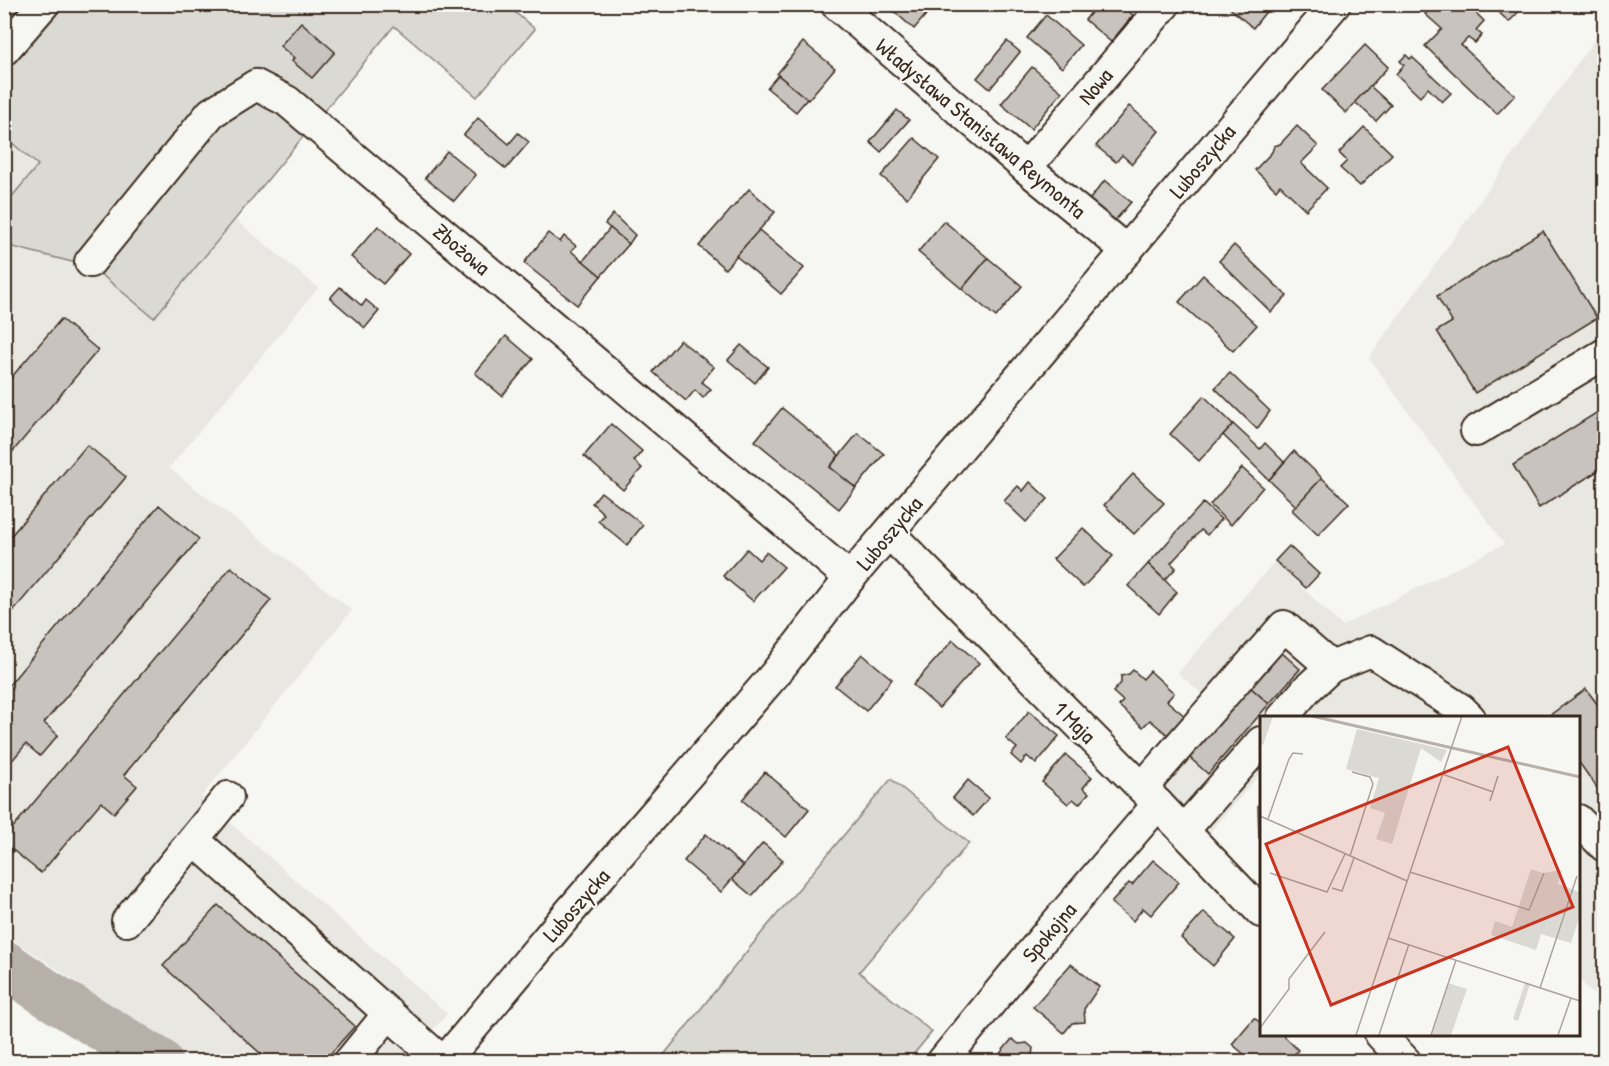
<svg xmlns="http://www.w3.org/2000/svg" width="1609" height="1066" font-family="'Patrick Hand',sans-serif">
<rect width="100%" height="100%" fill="#f6f6f2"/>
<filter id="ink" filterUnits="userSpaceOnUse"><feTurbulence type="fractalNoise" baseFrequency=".0167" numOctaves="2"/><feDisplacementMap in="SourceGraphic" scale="12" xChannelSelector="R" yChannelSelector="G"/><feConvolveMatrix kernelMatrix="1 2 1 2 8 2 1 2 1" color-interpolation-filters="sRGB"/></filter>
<g filter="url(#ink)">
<g fill="#e8e7e2">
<path d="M1604 26V1006L1578 978V718H1321L1314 712 1308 718H1261V773L1207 836 1142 770 1203 695 1178 673 1275 561 1342 626 1504 544 1369 358Z"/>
<path d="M5 137 38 165 5 205Z"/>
<path d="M236 220 318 288 169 468 352 610 201 797 447 1014 405 1061H194L5 934V245L92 267 154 318Z"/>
</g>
<g fill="#dad9d3" stroke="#8a8278" stroke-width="1.5">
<path d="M505 4 535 29 477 97 394 26 154 318 92 267 5 245V205L38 165 5 137V5Z"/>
<path d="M891 779 969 843 859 972 932 1032 908 1061H659L764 930Z"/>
</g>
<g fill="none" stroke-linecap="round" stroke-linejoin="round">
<path stroke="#b6b0a9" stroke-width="48" d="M4 964 48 994 159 1062"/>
</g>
<g fill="#c8c3be" stroke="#3b2a1e" stroke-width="1.5">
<path d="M889 4H935L914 29 888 6Z"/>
<path d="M1098 4H1121L1133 15 1111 42 1085 20Z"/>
<path d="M1225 4H1262L1268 9 1253 28Z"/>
<path d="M1435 4H1467L1484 21 1476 30 1482 35 1475 43 1468 38 1461 45 1515 95 1497 114 1425 46 1442 29 1425 14Z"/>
<path d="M1490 4H1526L1509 22Z"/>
<path d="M1046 15 1081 45 1062 68 1027 38Z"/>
<path d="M301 22 335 52 312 78 292 61 294 58 280 46Z"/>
<path d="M1007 41 1020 52 990 89 977 78Z"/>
<path d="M803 42 835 68 808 100 777 74Z"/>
<path d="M1365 45 1388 67 1346 113 1322 90Z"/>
<path d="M1406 55 1410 59 1412 57 1451 93 1442 102 1428 88 1420 97 1396 74 1404 65 1400 61Z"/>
<path d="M1032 67 1062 92 1031 129 1001 104Z"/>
<path d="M778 75 807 99 796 112 767 88Z"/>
<path d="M1370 86 1391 105 1376 121 1355 102Z"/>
<path d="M1129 106 1159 131 1132 164 1122 155 1116 162 1096 146Z"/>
<path d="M897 110 909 120 881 152 870 142Z"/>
<path d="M478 118 509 144 518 133 529 142 506 169 464 135Z"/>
<path d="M1297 126 1318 146 1301 163 1327 188 1306 210 1280 185 1276 190 1255 170 1272 152 1274 146 1280 144Z"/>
<path d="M1364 127 1392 154 1360 186 1340 168 1347 161 1339 153Z"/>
<path d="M914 138 939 159 907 198 881 176Z"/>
<path d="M447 151 476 175 454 201 425 178Z"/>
<path d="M1105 180 1131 202 1111 225 1086 204Z"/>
<path d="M749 189 775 212 725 269 699 246Z"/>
<path d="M613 214 635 235 629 244 605 224Z"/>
<path d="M944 221 988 258 962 289 918 252Z"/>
<path d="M378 226 409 254 383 284 351 257Z"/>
<path d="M610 228 629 244 601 276 583 261Z"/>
<path d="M759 230 804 268 781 294 736 256Z"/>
<path d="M1543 231 1597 318 1475 393 1437 331 1452 322 1437 296Z"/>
<path d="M548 233 560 242 564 236 576 246 571 251 601 276 577 305 524 263Z"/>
<path d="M1234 245 1287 296 1271 312 1219 261Z"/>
<path d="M988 258 1022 286 996 317 962 289Z"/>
<path d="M1203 275 1257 325 1233 351 1179 302Z"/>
<path d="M340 287 362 306 366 300 379 311 365 328 330 298Z"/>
<path d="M61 319 98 350 4 462V386Z"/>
<path d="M506 336 533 359 502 396 475 373Z"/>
<path d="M680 340 714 367 702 382 711 389 703 398 695 390 686 401 653 372Z"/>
<path d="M741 345 768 367 755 383 728 360Z"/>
<path d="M1230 373 1270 411 1257 429 1215 388Z"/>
<path d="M1204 396 1233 424 1199 461 1170 434Z"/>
<path d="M782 408 839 455 830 467 856 488 839 509 755 441Z"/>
<path d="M1604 408V467L1539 508 1513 465Z"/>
<path d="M611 424 642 451 634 461 642 468 623 490 584 456Z"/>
<path d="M1233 424 1260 449 1265 443 1284 462 1269 480 1223 435Z"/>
<path d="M858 433 884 454 856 488 830 467Z"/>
<path d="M87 445 126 477 4 622V544Z"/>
<path d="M1294 451 1322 478 1296 506 1269 480Z"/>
<path d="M1242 468 1263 487 1231 525 1210 505Z"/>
<path d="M1133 474 1164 503 1134 534 1104 505Z"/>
<path d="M1322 478 1349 503 1318 535 1292 510Z"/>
<path d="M1030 482 1048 499 1026 522 1004 501 1018 486 1023 491Z"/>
<path d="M601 492 643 525 627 545 598 521 604 514 592 503Z"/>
<path d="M1203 503 1221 519 1207 535 1201 530 1171 563 1176 568 1165 580 1148 564Z"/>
<path d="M159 505 199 539 44 723 58 735 40 756 26 744 4 770V691Z"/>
<path d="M1083 528 1113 556 1083 587 1053 559Z"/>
<path d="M1289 546 1319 574 1306 588 1275 561Z"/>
<path d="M747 549 759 560 766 552 784 567 753 601 723 576Z"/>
<path d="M1148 564 1177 592 1159 614 1128 586Z"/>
<path d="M231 567 271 600 124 775 137 786 114 813 101 802 41 873 4 843V838Z"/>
<path d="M953 640 979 663 939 708 913 685Z"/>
<path d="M1281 652 1300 669 1269 704 1250 687Z"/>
<path d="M862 654 892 679 866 711 835 686Z"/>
<path d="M1133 670 1143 679 1150 671 1174 693 1167 701 1186 717 1169 736 1150 720 1143 727 1119 706 1123 701 1113 692 1121 683V676L1129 674Z"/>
<path d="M1250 687 1269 704 1208 774 1189 757Z"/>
<path d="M1586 689 1604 713V798L1578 761V718H1546Z"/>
<path d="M1029 711 1059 736 1036 764 1027 756 1021 764 1011 755 1017 748 1006 739Z"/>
<path d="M1066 755 1092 777 1083 788 1089 793 1079 804 1073 799 1068 804 1042 782Z"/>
<path d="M765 772 809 809 786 837 742 800Z"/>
<path d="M968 780 989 798 973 816 953 798Z"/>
<path d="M1258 805H1261V838H1259Z"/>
<path d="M706 834 743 866 721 892 684 861Z"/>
<path d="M763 843 783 860 752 896 732 879Z"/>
<path d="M1153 860 1179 882 1151 915 1143 908 1133 921 1111 903 1129 883 1132 885Z"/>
<path d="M218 905 355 1026 323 1062H270L163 966Z"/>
<path d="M1204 912 1235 939 1213 966 1181 938Z"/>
<path d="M1071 964 1099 987 1084 1009 1085 1022 1072 1023 1064 1033 1033 1007Z"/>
<path d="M1254 1018 1261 1023V1034H1282L1298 1050 1288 1062H1253L1232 1044Z"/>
<path d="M1012 1039 1019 1044 1027 1043 1033 1048 1032 1056 1039 1062H993Z"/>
</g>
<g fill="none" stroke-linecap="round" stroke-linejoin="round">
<g stroke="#3b2a1e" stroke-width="34">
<g id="minor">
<path d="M836 4 1026 168 1127 251"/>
<path d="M4 50 44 4"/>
<path d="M1026 168 1165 4"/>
<path d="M90 262 211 113 256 85 287 101 850 578"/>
<path d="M1476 431 1604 354"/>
<path d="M889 533 1158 804 1261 912"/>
<path d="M1282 718 1307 689 1331 667 1371 651 1461 709 1470 718"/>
<path d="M1142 788 1284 626 1331 667"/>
<path d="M1578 820 1604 846"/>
<path d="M1184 830 1261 742"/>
<path d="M194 840 443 1062"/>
<path d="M127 921 228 797"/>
<path d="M1380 1034 1406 1062"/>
<path d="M349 1062 389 1013"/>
<path d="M444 1062 560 923 775 674 850 578 1335 4"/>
<path d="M942 1062 1045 936 1158 804"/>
</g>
</g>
<use href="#minor" stroke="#f6f6f2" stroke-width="30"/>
</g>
</g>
<g text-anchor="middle" stroke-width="4.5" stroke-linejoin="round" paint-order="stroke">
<g font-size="22" fill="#3b2a1e" stroke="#f6f6f2">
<text transform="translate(1095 86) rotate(-50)" y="8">Nowa</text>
<text transform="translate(981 128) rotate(40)" y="8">Władysława Stanisława Reymonta</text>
<text transform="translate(1202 161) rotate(-50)" y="8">Luboszycka</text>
<text transform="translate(462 249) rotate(40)" y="8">Zbożowa</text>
<text transform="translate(889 533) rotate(-50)" y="8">Luboszycka</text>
<text transform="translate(1075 722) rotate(45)" y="8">1 Maja</text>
<text transform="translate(576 905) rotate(-49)" y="8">Luboszycka</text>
<text transform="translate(1049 932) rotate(-50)" y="8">Spokojna</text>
</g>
</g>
<g transform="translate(1260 716)">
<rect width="320" height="320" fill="#f6f6f2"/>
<path d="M0 0H13L3 29 0 28ZM97 13 187 34 181 46 161 32 132 128 116 123 125 97 110 92 119 62 86 53ZM271 153 283 157 302 154 298 168 319 176V202L311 227 281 218 276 234 231 219 235 205 252 211ZM188 267 207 273 202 287 191 319H171ZM265 267 270 268 258 305 253 303Z" fill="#dad9d3"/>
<path fill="none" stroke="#b6b0a9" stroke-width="3" d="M52 0 320 61"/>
<path fill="none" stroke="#aba49d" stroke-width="1.5" d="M182 58 233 76M230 85 238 60M0 100 147 165M8 103 29 43 33 37 43 38M90 140 113 68 110 61 92 56M150 156 269 194 284 157M10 157 67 176 85 138M72 172 82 175 94 142M128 222 320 285M280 272 317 160M0 312 29 273V263L65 216M96 319 202 0M119 319 149 228M171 319 196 244M298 319 311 282"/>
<path fill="#c8321e" fill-opacity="0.15" stroke="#c8321e" stroke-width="3" d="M248 31 313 191 71 289 6 128Z"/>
<rect width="320" height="320" fill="none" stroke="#3b2a1e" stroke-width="3"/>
</g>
<rect width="1609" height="1066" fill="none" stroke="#f6f6f2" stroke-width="24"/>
<rect x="12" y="12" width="1585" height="1042" fill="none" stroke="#3b2a1e" stroke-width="2" filter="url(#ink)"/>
</svg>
